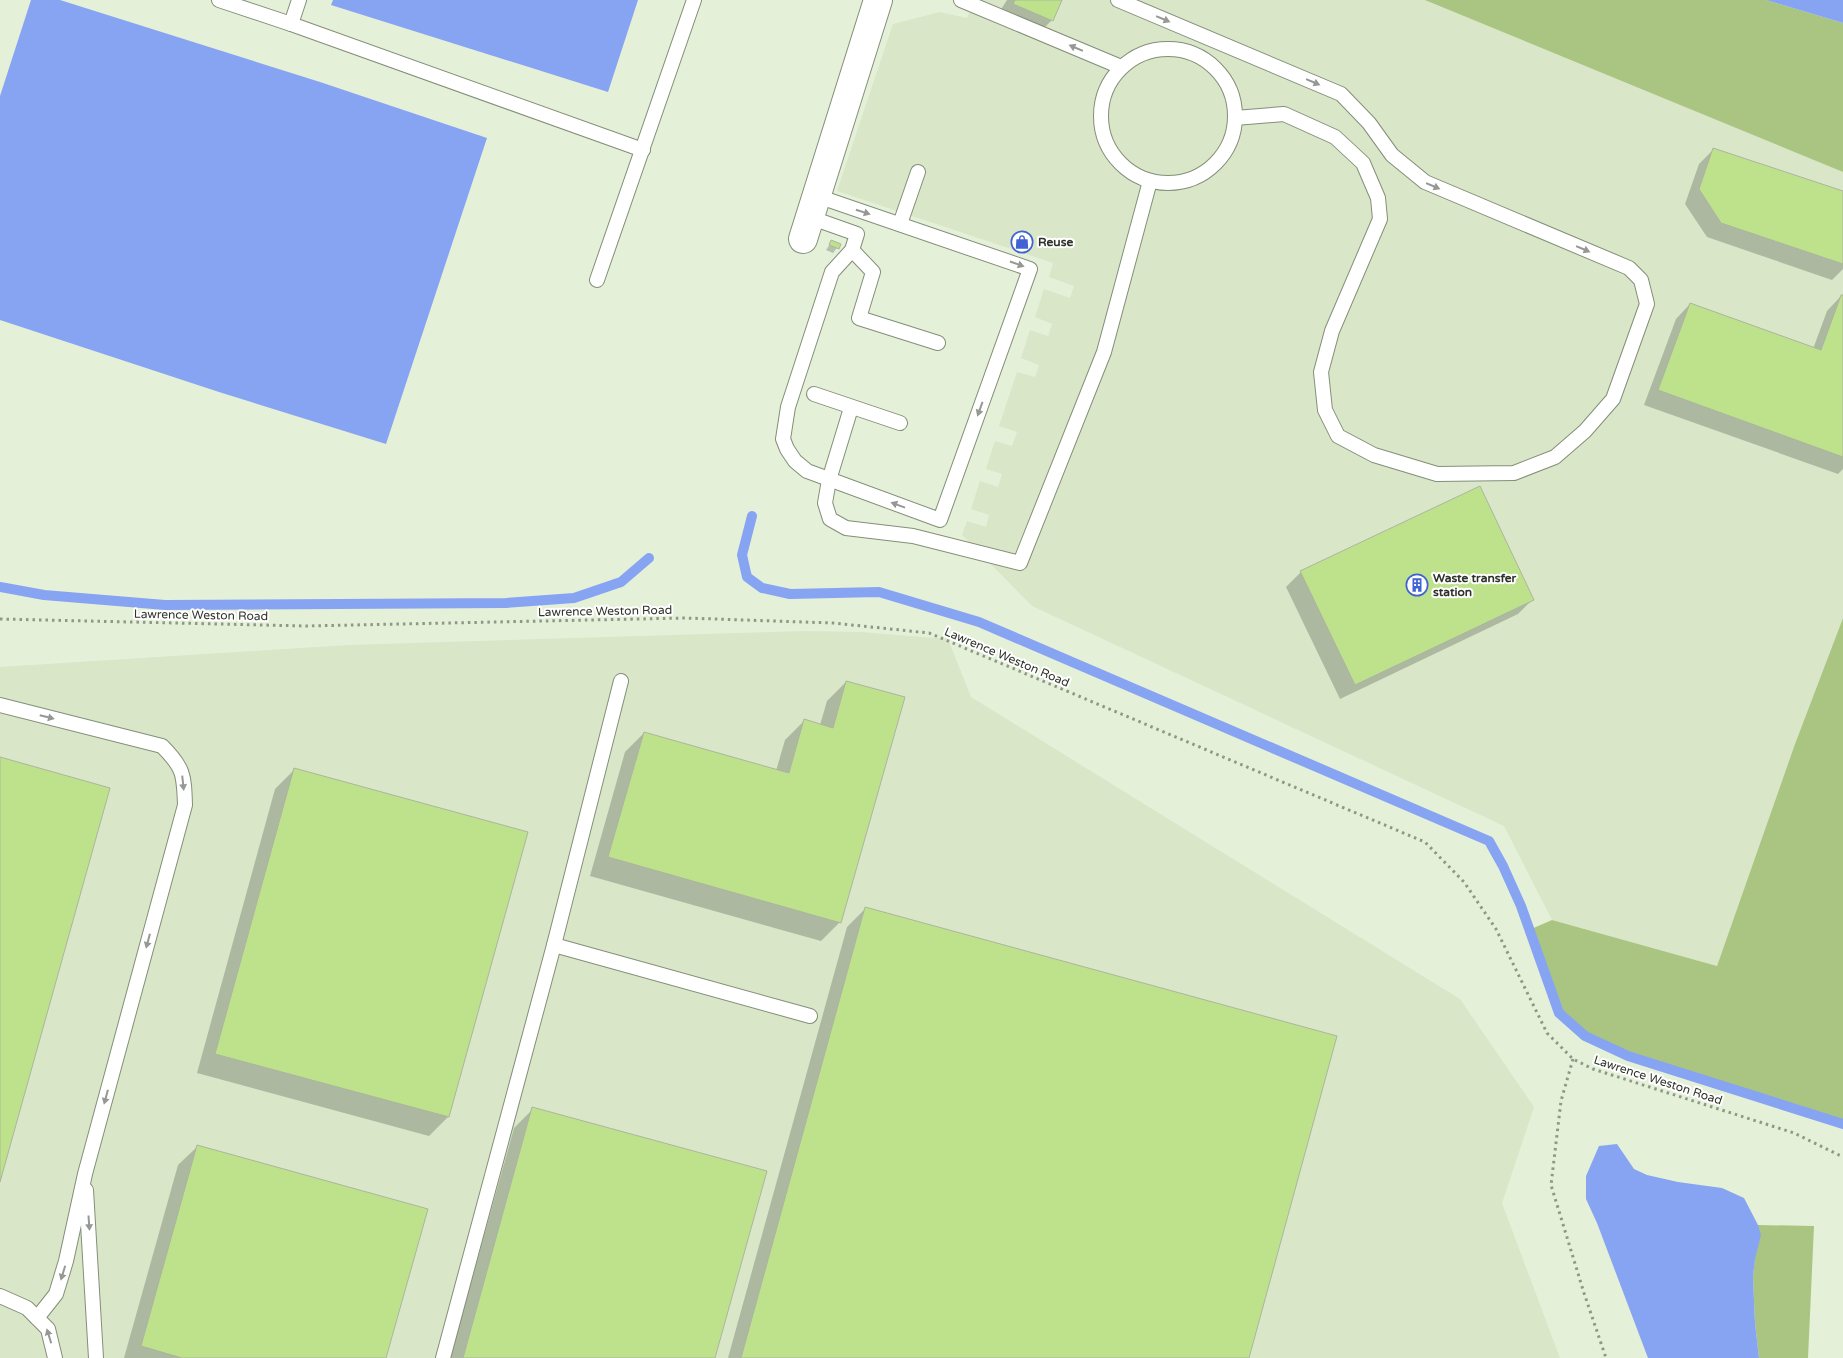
<svg xmlns="http://www.w3.org/2000/svg" width="1843" height="1358" font-family="'Varela Round',sans-serif">
<rect width="100%" height="100%" fill="#e5f0d8"/>
<g fill="#d9e6c8">
<path d="M975 0H1429L1843 172V618L1795 744 1717 966 1552 920 1504 826 1032 606 962 535 967 521 986 527 989 515 971 509 980 481 998 487 1002 474 986 469 995 441 1012 446 1017 432 999 426 1017 372 1035 377 1039 365 1021 358 1030 330 1048 336 1052 324 1035 317 1044 289 1070 298 1074 286 1049 277 1053 263 837 191 893 24 940 12 967 18Z"/>
<path d="M806 631 860 632 948 639 971 697 1460 999 1534 1107 1502 1203 1560 1358H0V667L348 645Z"/>
</g>
<g fill="#a9c581">
<path d="M1425 0H1766L1843 23V172Z"/>
<path d="M1843 618V1124L1628 1056 1585 1036 1559 1013 1529 930 1552 920 1717 966 1795 744Z"/>
<path d="M1758 1225 1814 1226 1808 1358H1759L1755 1323 1753 1277Z"/>
</g>
<g fill="#87a4f3">
<path d="M31 0H60L320 82 487 138 386 444 219 392 0 320V96Z"/>
<path d="M333 0H638L608 92 331 5Z"/>
<path d="M1766 0H1843V23Z"/>
<path d="M1617 1144 1634 1169 1647 1175 1678 1182 1722 1188 1744 1198 1758 1225 1761 1235 1755 1259 1753 1277 1755 1323 1759 1358H1648L1597 1223 1586 1199V1176L1599 1146Z"/>
</g>
<g fill="#0003">
<path d="M1007 0H1059L1052 20 1037 35 1000 11Z"/>
<path d="M1714 149 1843 193V269L1832 280 1707 237 1685 204 1699 164Z"/>
<path d="M832 241 839 245 833 253 826 250Z"/>
<path d="M1841 296 1843 297V469L1838 474 1644 405 1676 319 1690 304 1813 349 1827 311Z"/>
<path d="M1301 572 1532 600 1518 614 1340 699 1286 587Z"/>
<path d="M846 682 840 922 821 941 590 876 625 752 644 733 776 771 785 740 804 721 820 725 827 701Z"/>
<path d="M294 770 448 1117 429 1136 197 1073 275 789Z"/>
<path d="M866 908 1247 1358H728L847 927Z"/>
<path d="M533 1109 714 1358H450L514 1128Z"/>
<path d="M198 1146 385 1358H124L178 1165Z"/>
</g>
<g fill="none" stroke-linecap="round" stroke-linejoin="round">
<g stroke="#87a4f3" stroke-width="10">
<path d="M752 516 742 555 747 577 762 588 790 594 879 592 979 622 1489 841 1503 866 1521 906 1559 1013 1585 1036 1628 1056 1843 1124"/>
<path d="M0 587 44 595 165 605 506 603 574 598 621 582 649 558"/>
</g>
</g>
<g fill="#bee28b" stroke="#abb59f">
<path d="M1015 0H1062L1053 21 1013 4Z"/>
<path d="M1713 148 1843 191V264L1721 223 1699 189Z"/>
<path d="M831 240 841 244 839 249 829 245Z"/>
<path d="M1841 295H1843V457L1658 390 1690 303 1821 350Z"/>
<path d="M1480 486 1534 600 1355 685 1300 571Z"/>
<path d="M846 681 905 697 841 923 608 857 644 732 789 773 804 719 833 728Z"/>
<path d="M0 757 110 788 0 1182Z"/>
<path d="M294 768 528 832 449 1117 215 1054Z"/>
<path d="M865 907 1337 1036 1249 1358H741Z"/>
<path d="M532 1107 767 1171 715 1358H463Z"/>
<path d="M197 1145 428 1209 386 1358H182L141 1346Z"/>
</g>
<g fill="none" stroke-linecap="round" stroke-linejoin="round">
<g stroke="#858e79" stroke-width="16">
<g id="service">
<path d="M219 0 291 24"/>
<path d="M299 0 291 24 643 150"/>
<path d="M961 0 1121 67"/>
<path d="M1118 0 1341 94 1369 123 1392 155 1425 182 1629 268 1641 280 1647 304 1613 399 1585 431 1555 457 1514 473 1437 474 1374 455 1338 436 1325 410 1321 372 1332 331 1380 219 1378 198 1363 163 1335 137 1284 114 1235 118"/>
<circle cx="1168" cy="116" r="67"/>
<path d="M809 217 857 234 852 250 832 272 788 407 783 439 787 449 795 461 807 471 940 520 1030 269 817 196"/>
<path d="M900 224 918 172"/>
<path d="M852 250 873 272 859 318 938 343"/>
<path d="M597 280 694 0"/>
<path d="M814 394 900 423"/>
<path d="M851 408 829 480 825 503 830 519 846 528 913 536 1020 563 1104 352 1150 181"/>
<path d="M0 705 162 746C184 768 184 775 185 805L85 1174 66 1261 56 1294 37 1318"/>
<path d="M554 945 810 1016"/>
<path d="M86 1190 96 1358"/>
<path d="M0 1296 27 1308 48 1329 55 1358"/>
<path d="M443 1358 554 945 621 681"/>
</g>
</g>
<g stroke="#858e79" stroke-width="30">
<path id="minor" d="M803 239 878 0"/>
</g>
<g stroke="#8f9786" stroke-width="3" stroke-dasharray="2.5 4" stroke-linecap="butt">
<path d="M0 619 306 626 685 618 833 623 929 633 1425 842 1464 882 1496 929 1547 1033 1573 1059 1593 1069 1794 1133 1843 1157"/>
<path d="M1573 1059 1561 1101 1551 1185 1584 1293 1606 1358"/>
</g>
<use href="#service" stroke="#fff" stroke-width="14"/>
<use href="#minor" stroke="#fff" stroke-width="28"/>
</g>
<defs><path id="oneway-solid" d="M-6-.8H1V-3.2L6.5 0L1 3.2V.8H-6Z" transform="scale(1.25)"/></defs>
<g fill="#969894">
<use href="#oneway-solid" transform="translate(1163 19) rotate(23)"/>
<use href="#oneway-solid" transform="translate(1076 48) rotate(-157)"/>
<use href="#oneway-solid" transform="translate(1313 82) rotate(23)"/>
<use href="#oneway-solid" transform="translate(1433 186) rotate(23)"/>
<use href="#oneway-solid" transform="translate(863 212) rotate(18)"/>
<use href="#oneway-solid" transform="translate(1583 249) rotate(23)"/>
<use href="#oneway-solid" transform="translate(1017 264) rotate(19)"/>
<use href="#oneway-solid" transform="translate(980 409) rotate(110)"/>
<use href="#oneway-solid" transform="translate(898 505) rotate(-160)"/>
<use href="#oneway-solid" transform="translate(47 717) rotate(14)"/>
<use href="#oneway-solid" transform="translate(183 783) rotate(84)"/>
<use href="#oneway-solid" transform="translate(148 941) rotate(105)"/>
<use href="#oneway-solid" transform="translate(106 1097) rotate(105)"/>
<use href="#oneway-solid" transform="translate(89 1223) rotate(86)"/>
<use href="#oneway-solid" transform="translate(63 1273) rotate(107)"/>
<use href="#oneway-solid" transform="translate(49 1336) rotate(-107)"/>
</g>
<defs>
<g id="shop-ring" transform="scale(1.125)"><circle r="9.5" fill="#fff" stroke="#4162d5" stroke-width="1.5"/><path d="M-5-2.5h2.3a2.7 3.5 0 0 1 5.4 0H5L5.5 6h-11ZM-1.5-2.5h3a1.5 2.3 0 0 0-3 0Z" fill="#4162d5"/></g>
<g id="building-ring" transform="scale(1.125)"><circle r="9.5" fill="#fff" stroke="#4162d5" stroke-width="1.5"/><path d="M-4-6H4V6H1V3H-1V6H-4ZM-2.5-4.3h1.7v1.8h-1.7ZM.8-4.3h1.7v1.8H.8ZM-2.5-1h1.7V.8h-1.7ZM.8-1h1.7V.8H.8Z" fill="#4162d5"/></g>
</defs>
<g fill-rule="evenodd">
<use href="#shop-ring" x="1022" y="242"/>
<use href="#building-ring" x="1417" y="585"/>
</g>
<g text-anchor="middle" stroke-width="4" stroke-linejoin="round" paint-order="stroke">
<g font-size="12" font-weight="bold" fill="#2e3229" stroke="#fff" text-anchor="start">
<text x="1038" y="246">Reuse</text>
<text x="1433" y="582">Waste transfer<tspan x="1433" dy="14">station</tspan></text>
</g>
<g font-size="12" fill="#2e3229" stroke="#fff">
<text transform="translate(605 611) rotate(-1)" y="4">Lawrence Weston Road</text>
<text transform="translate(201 615) rotate(1)" y="4">Lawrence Weston Road</text>
<text transform="translate(1007 657) rotate(23)" y="4">Lawrence Weston Road</text>
<text transform="translate(1658 1080) rotate(18)" y="4">Lawrence Weston Road</text>
</g>
</g>
</svg>
